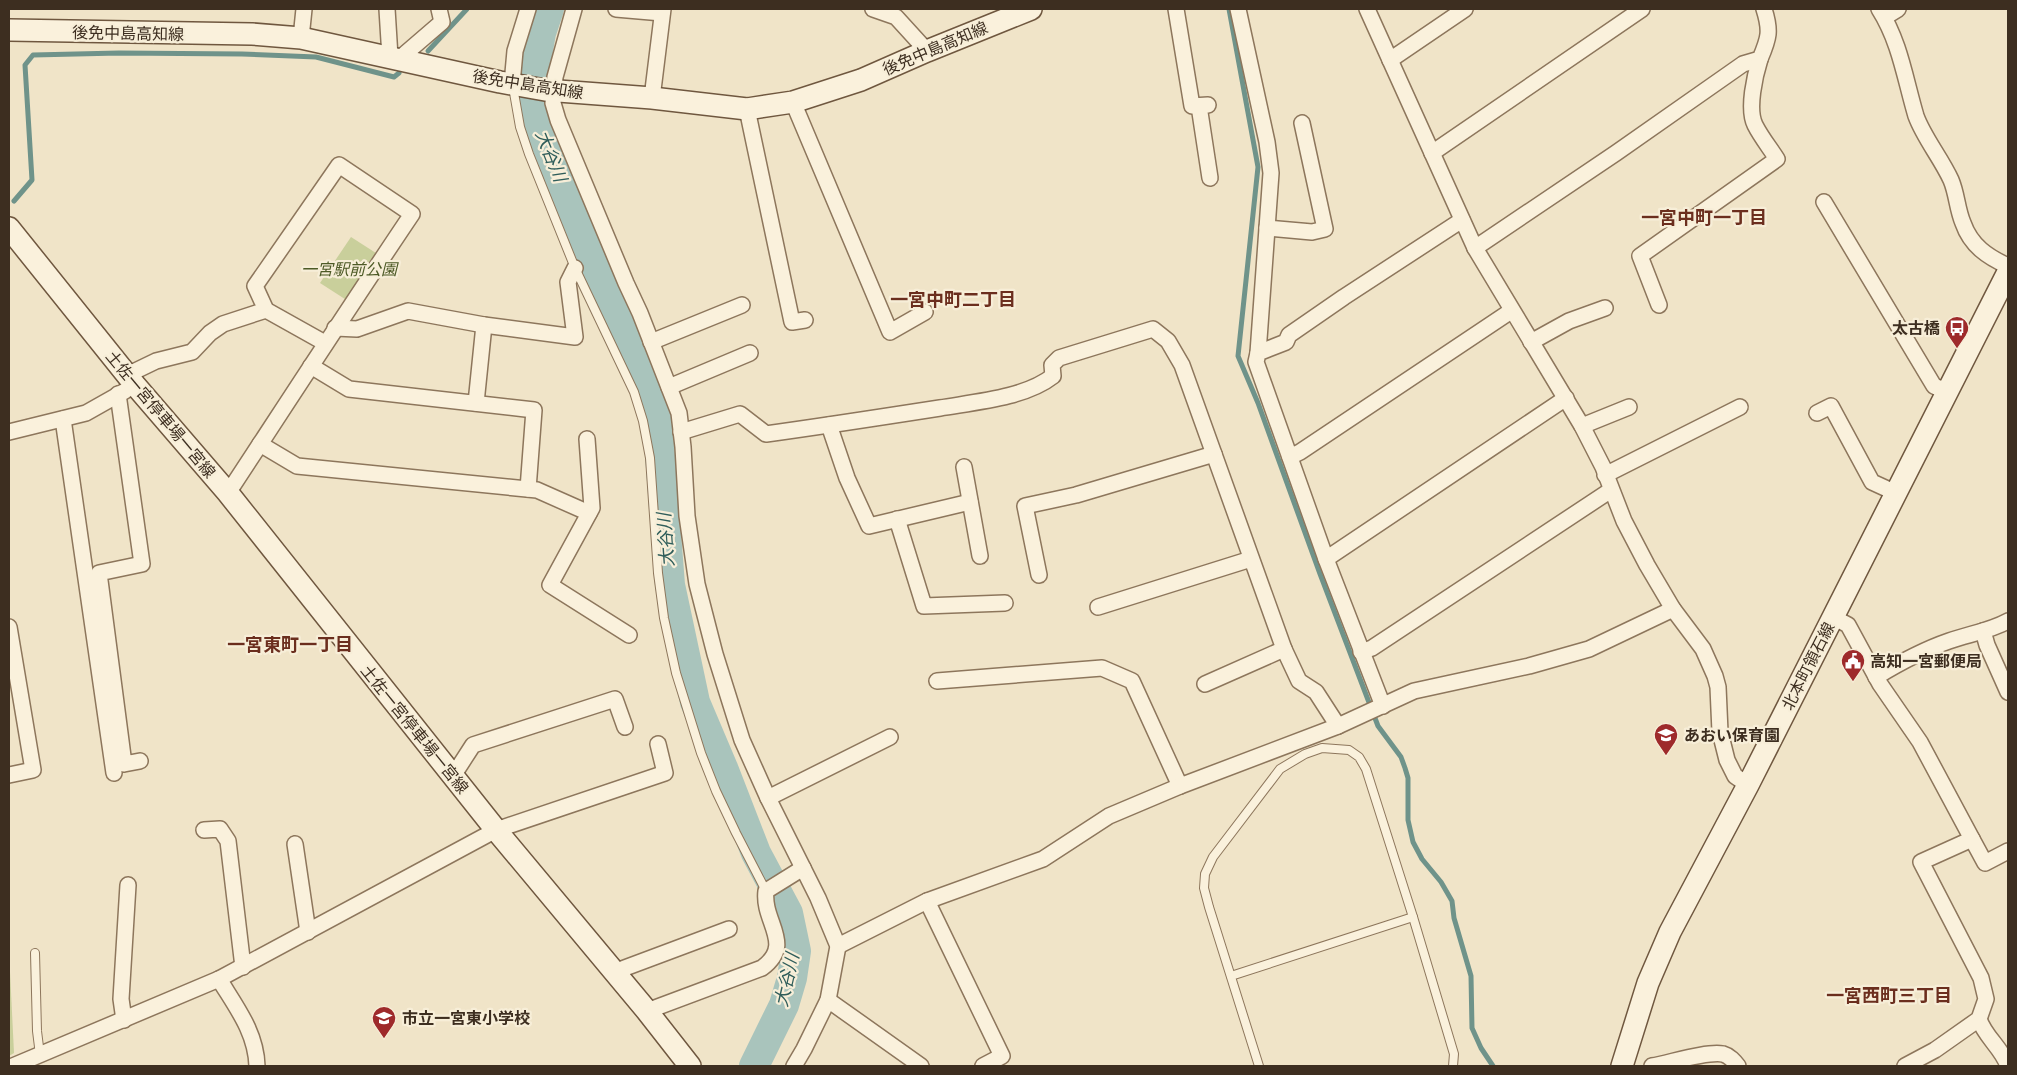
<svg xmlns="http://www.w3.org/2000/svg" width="2017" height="1075" font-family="Bitter,'Noto Sans JP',serif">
<rect width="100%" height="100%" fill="#f0e4c8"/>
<g fill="#c9cf9b">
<path d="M351 237 379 255 348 301 320 283Z"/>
<path d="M9 951 14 1053 9 1056Z"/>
</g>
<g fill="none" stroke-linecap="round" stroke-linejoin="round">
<g stroke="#6f938a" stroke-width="5">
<path d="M1229 9 1258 167 1238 356 1258 403 1320 574 1378 726 1401 757 1405 768 1408 778V820L1413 842 1422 859 1441 882 1452 901 1454 918 1471 976 1472 1028 1481 1048 1493 1066"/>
<path d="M428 51 467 9"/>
<path d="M14 201 32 180 25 65 33 55 119 53 242 54 316 57 394 77 399 73"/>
</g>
<path stroke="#a9c4bc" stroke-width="30" d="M549 9 541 33 530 97 537 122 613 310C631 344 648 379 657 416L670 585 695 702 723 768 756 853 788 913 796 951 792 978 784 1005 754 1066"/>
<g stroke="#8d765c" stroke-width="10">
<g id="service">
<path d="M513 87 520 127 529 154 575 268 634 392 643 421 650 458 658 573 664 618 676 673 701 753 716 791 736 833 766 891"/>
<path d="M35 953 37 1031 40 1055"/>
<path d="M1231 976 1413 917"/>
<path d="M1259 1066 1209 907 1204 888 1205 874 1213 857 1280 769 1305 754 1322 748 1349 750 1359 757 1366 769 1413 917 1454 1054 1453 1066"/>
</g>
</g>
<g stroke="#8d765c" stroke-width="18">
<g id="minor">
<path d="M387 9 390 57"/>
<path d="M574 9 555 77 553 103 558 120 626 283 640 313 679 413 683 447 687 516 697 584 715 654 742 740 768 798 818 898 838 946 828 1000 804 1049 794 1066"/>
<path d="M616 9 662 13"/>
<path d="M873 9 896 17 927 51"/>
<path d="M1176 9 1192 106 1208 105"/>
<path d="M1238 9 1267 142 1271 173 1258 353"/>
<path d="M1367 9 1475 248 1582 426 1603 467 1624 521 1647 565 1673 609 1703 649 1715 676 1718 687 1720 732 1727 760 1735 776 1748 785"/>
<path d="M1879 9C1900 42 1905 79 1916 116 1924 138 1941 158 1951 180 1957 194 1957 209 1963 223 1971 246 1988 257 2008 266"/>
<path d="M1885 17 1898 9"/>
<path d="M301 38 304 9"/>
<path d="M399 59 442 22 439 9"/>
<path d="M1390 60 1465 9"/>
<path d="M512 84 515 51 528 9"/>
<path d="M652 98 663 9"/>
<path d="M793 102 890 332 925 312"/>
<path d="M1199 106 1210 178"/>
<path d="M747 109 792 322 805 320"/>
<path d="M1432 153 1642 9"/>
<path d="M1824 202 1934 386 1948 392"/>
<path d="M1267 228 1312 232 1325 229 1302 123"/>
<path d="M1475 248 1616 153 1743 64 1760 59C1769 38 1771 31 1764 9"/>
<path d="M1659 305 1640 256 1777 159C1770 148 1761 137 1755 125 1747 109 1755 75 1760 59"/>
<path d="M335 328 357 329 408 311 484 325 575 337 568 282 575 268"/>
<path d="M651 342 742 305"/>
<path d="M1531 342 1569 321 1605 308"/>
<path d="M311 366 349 389 534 410 528 489"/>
<path d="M127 375 156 361 192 352 210 333 223 324 266 310"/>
<path d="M669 387 750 353"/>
<path d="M118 394 142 564 99 573 124 764 140 761"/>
<path d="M476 403 484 325"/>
<path d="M1817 413 1831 406 1872 482 1896 493"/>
<path d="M63 419 114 773"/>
<path d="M829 425 847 478 869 526 970 502"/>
<path d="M1582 426 1629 407"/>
<path d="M9 432 86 413 125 391"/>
<path d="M681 432 740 414 766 434C824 426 882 417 940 408 975 402 1025 398 1053 376L1052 365 1059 358 1153 329 1168 341 1182 365 1284 649 1299 681 1316 692 1338 726 1414 691 1529 666 1589 649 1673 609"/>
<path d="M587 439 592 508 550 585 629 635"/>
<path d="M260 444 297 466 537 490 589 513"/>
<path d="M1290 457 1300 452 1511 311"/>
<path d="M964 467 980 556"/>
<path d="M1605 475 1740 407"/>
<path d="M228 493C289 400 350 306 412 214L339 165 255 286 266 310 325 343"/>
<path d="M897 519 924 606 1005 603"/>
<path d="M1326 559 1566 398"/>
<path d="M1039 575 1025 506 1076 495 1214 454"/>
<path d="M1098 607 1251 559"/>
<path d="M1833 617 1848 625 1880 684 1920 742 1972 839 1921 862 1981 978 1986 999 1979 1019 1935 1050 1905 1066"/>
<path d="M9 627 33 770 9 775"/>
<path d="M1983 631 1987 645 2008 692"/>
<path d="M1361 652 1372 648 1611 490"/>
<path d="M1876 677C1899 663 1923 650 1949 641 1969 634 1990 631 2008 621"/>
<path d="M937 681 1102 668 1132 681 1180 786"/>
<path d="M1205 684 1284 649"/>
<path d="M1383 706 1326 559 1256 362 1258 353 1286 342 1289 335 1344 297 1462 220"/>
<path d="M453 776 473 745 615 699 625 727"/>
<path d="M768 798 890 737"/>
<path d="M204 830 220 829 228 841 243 967"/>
<path d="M1972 839 1985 863 2008 851"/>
<path d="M295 844 308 932"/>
<path d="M927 901 1002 1056 983 1066"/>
<path d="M838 946 927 901 1043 859 1109 816 1180 786 1338 726"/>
<path d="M614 972 729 929"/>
<path d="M219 979C236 1007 256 1032 257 1066"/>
<path d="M828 1000 921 1066"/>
<path d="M647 1011 762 968C795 944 762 922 766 891L803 868"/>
<path d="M1979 1019C1985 1037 2002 1048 2008 1066"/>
<path d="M124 1020 121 999 128 885"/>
<path d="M13 1066 219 979 496 830 665 773 658 744"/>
<path d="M1652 1066C1670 1063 1706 1051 1723 1054 1730 1056 1734 1061 1738 1066"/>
</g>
</g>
<g stroke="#6f573f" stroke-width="24">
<g id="secondary">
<path d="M9 30 252 34 301 38 500 82 545 90 652 98 747 109 793 102 861 80 927 51 1031 9"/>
<path d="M9 228 135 385 228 493 496 830 647 1011 690 1066"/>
<path d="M1622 1066 1648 983 1670 932 1748 785 2008 272"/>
</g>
</g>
<use href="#service" stroke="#faf1dc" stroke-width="8"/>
<use href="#minor" stroke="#faf1dc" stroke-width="15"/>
<use href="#secondary" stroke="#faf1dc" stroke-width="21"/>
</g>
<defs>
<g id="bus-pin" transform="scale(1.25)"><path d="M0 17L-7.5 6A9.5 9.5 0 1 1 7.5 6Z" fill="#9e2a2b" stroke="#f7eed8"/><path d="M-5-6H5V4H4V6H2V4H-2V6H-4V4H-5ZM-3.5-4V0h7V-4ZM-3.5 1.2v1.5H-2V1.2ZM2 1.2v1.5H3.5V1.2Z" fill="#fff"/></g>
<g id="civic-pin" transform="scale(1.25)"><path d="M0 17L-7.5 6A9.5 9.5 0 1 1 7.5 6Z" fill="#9e2a2b" stroke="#f7eed8"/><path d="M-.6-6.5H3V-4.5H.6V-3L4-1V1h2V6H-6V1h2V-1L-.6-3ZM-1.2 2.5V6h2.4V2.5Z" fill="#fff"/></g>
<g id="school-pin" transform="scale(1.25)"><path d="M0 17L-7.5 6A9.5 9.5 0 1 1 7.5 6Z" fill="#9e2a2b" stroke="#f7eed8"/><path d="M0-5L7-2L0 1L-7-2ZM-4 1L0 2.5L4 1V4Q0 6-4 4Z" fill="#fff"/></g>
</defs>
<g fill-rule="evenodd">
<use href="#bus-pin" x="1957" y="328"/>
<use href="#civic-pin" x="1853" y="661"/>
<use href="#school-pin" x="1666" y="735"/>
<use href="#school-pin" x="384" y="1018"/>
</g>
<g text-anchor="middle" stroke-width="4.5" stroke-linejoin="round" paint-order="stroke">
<g font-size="16" fill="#3d2e20" stroke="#f7eed8">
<text transform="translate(128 33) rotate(1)" y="6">後免中島高知線</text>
<text transform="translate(935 48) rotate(-23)" y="6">後免中島高知線</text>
<text transform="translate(528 84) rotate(9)" y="6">後免中島高知線</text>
<text transform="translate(161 414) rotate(50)" y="6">土佐一宮停車場一宮線</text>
<text transform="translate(1808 666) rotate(-63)" y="6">北本町領石線</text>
<text transform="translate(415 729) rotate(51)" y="6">土佐一宮停車場一宮線</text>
</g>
<g font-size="16" font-style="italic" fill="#4d5a26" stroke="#f7eed8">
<text x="349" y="275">一宮駅前公園</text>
</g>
<g font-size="16" font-weight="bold" fill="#3d2e20" stroke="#f7eed8" text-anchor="start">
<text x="1940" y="334" text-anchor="end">太古橋</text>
<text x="1870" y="667">高知一宮郵便局</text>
<text x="1684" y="741">あおい保育園</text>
<text x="402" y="1024">市立一宮東小学校</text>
</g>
<g font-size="18" font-style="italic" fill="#2f5d5a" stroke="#f7eed8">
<text transform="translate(551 156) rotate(68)" y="6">大谷川</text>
<text transform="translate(666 540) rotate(-94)" y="6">大谷川</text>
<text transform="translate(787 980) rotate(-77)" y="6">大谷川</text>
</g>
<g font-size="18" font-weight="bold" fill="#6b2e1e" stroke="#f7eed8">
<text x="1704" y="224">一宮中町一丁目</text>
<text x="953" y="306">一宮中町二丁目</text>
<text x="290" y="651">一宮東町一丁目</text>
<text x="1889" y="1002">一宮西町三丁目</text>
</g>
</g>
<rect width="2017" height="1075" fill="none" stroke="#3d2e20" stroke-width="20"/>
</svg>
